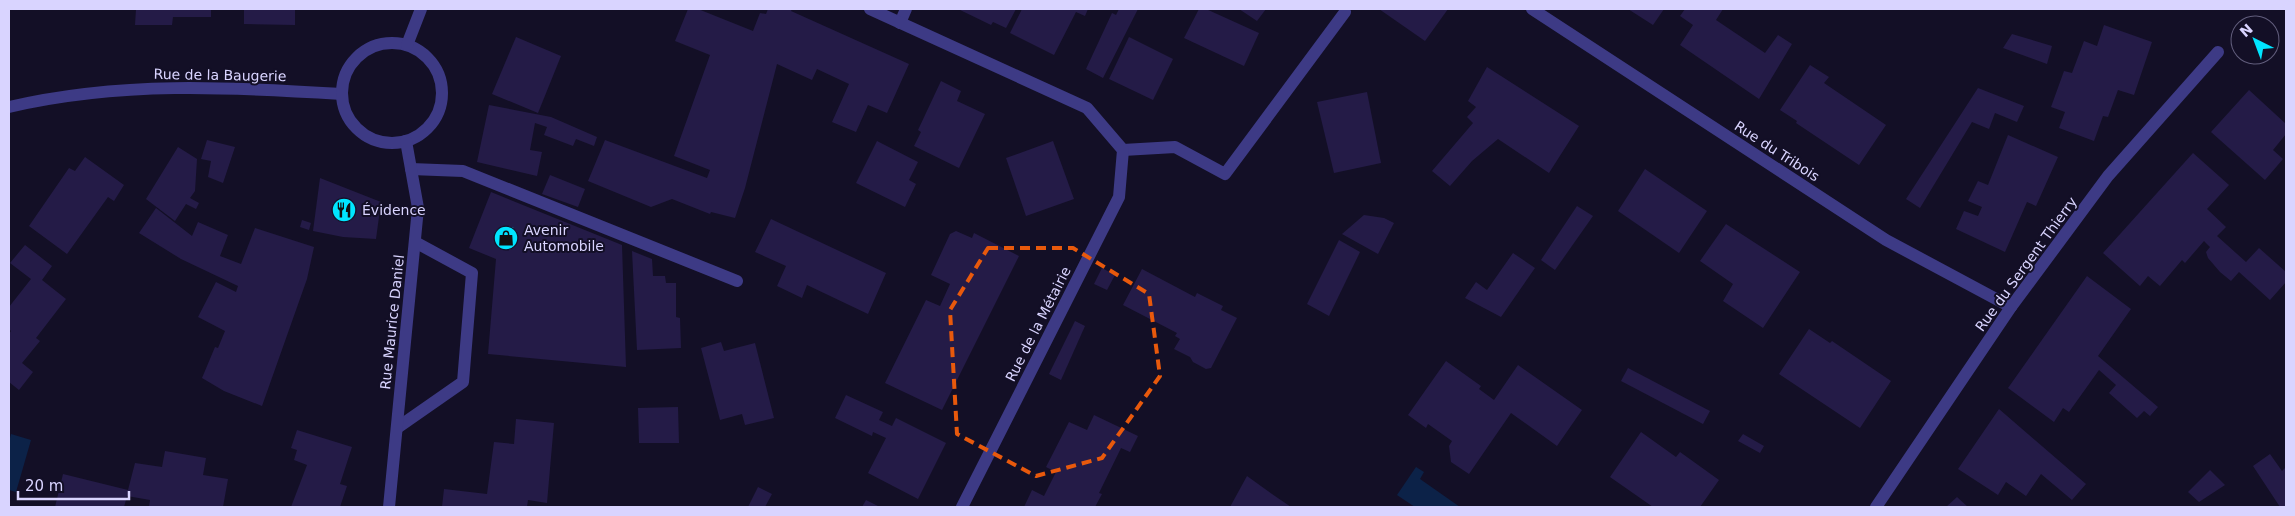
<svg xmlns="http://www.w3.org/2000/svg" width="2295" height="516" font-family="'DejaVu Sans',sans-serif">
<rect width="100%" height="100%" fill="#130f26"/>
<g fill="#0c2248">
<path d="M11 434 31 440 16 492 9 490V442Z"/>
<path d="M1416 467 1424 472 1420 479 1460 507H1415L1397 495Z"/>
</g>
<g fill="#241b47">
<path d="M136 9H211V17H173L172 25H135Z"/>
<path d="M244 9H295V25L244 24Z"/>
<path d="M688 9H698L753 31 760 13 766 14 768 9H792L791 11 909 64 887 113 868 105 856 132 832 122 849 84 817 69 812 80 777 64 745 188 735 218 711 212 710 214 672 199 651 207 588 181 605 140 707 178 710 170 674 156 710 55 675 41Z"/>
<path d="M958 9H1016L1006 28 993 22 991 25Z"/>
<path d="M1022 9 1073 10 1088 9 1085 16 1076 12 1054 55 1010 33Z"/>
<path d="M1119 9H1138L1103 78 1086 69 1112 13 1116 15Z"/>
<path d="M1199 9H1206L1259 33 1244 66 1184 38Z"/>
<path d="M1239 9H1266L1257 21Z"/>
<path d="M1379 9H1448L1425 41Z"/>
<path d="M1628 9H1664L1653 25Z"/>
<path d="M1685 9H1723L1716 20 1765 53 1778 35 1792 44 1759 99 1680 45 1693 25 1680 16Z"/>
<path d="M2104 25 2152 42 2134 95 2118 90 2108 117 2103 116 2094 141 2059 128 2065 112 2051 107 2064 71 2072 73 2084 41 2097 46Z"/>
<path d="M2012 34 2052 46 2047 64 2003 48Z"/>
<path d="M516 37 561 56 538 113 492 94Z"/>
<path d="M1129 37 1173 59 1153 100 1109 79Z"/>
<path d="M1810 65 1829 77 1824 83 1886 125 1859 165 1796 123 1797 121 1780 110Z"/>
<path d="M1487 67 1579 126 1549 173 1498 139 1472 161 1450 186 1432 171 1473 123 1467 117 1476 107 1468 101Z"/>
<path d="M941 81 961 91 957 101 985 114 959 168 914 146 921 132 918 130Z"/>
<path d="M1978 88 2024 106 2017 122 1995 113 1989 129 1972 122 1920 208 1906 199Z"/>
<path d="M2249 90 2286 124V134L2273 150 2283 159 2265 180 2211 132Z"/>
<path d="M1367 92 1381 163 1334 173 1317 102Z"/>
<path d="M489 105 551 117 597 137 594 146 576 139 573 146 544 135 547 127 535 123 530 150 542 152 537 176 477 162Z"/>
<path d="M2008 135 2058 157 2036 206 2027 202 2005 252 1956 229 1964 211 1978 216 1982 207 1968 201 1978 181 1988 185Z"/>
<path d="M207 140 235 147 223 183 208 177 211 161 201 159Z"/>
<path d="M877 141 918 162 909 180 916 184 905 207 856 183Z"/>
<path d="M1053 141 1074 199 1026 216 1006 158Z"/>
<path d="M178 147 197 159 195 191 190 198 199 203 196 209 186 204 175 221 146 199Z"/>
<path d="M2193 153 2229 185 2207 209 2226 227 2217 236 2246 262 2259 248 2286 272V282L2270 300 2239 272 2231 281 2220 272 2208 258 2206 252 2210 247 2204 241 2185 263 2182 260 2160 286 2148 276 2140 286 2103 253Z"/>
<path d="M85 157 124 185 114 201 108 197 67 254 29 226 69 168 75 171Z"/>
<path d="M1645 169 1707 211 1679 253 1618 211Z"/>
<path d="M550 175 585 189 578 207 542 194Z"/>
<path d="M320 178 381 202 376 239 343 237 313 231Z"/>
<path d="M491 192 622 245 626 367 488 354 496 259 469 248Z"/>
<path d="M1577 206 1593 216 1555 270 1541 260Z"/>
<path d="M156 208 192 236 198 222 228 235 220 256 241 264 255 228 314 247 307 279 262 406 224 391 202 378 215 347 218 348 225 331 198 317 216 282 236 292 238 286 181 259 139 233Z"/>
<path d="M1364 215 1384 218 1394 223 1378 254 1342 234Z"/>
<path d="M771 219 886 273 868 314 807 285 802 298 777 286 786 266 755 252Z"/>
<path d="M302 220 311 223 309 230 300 227Z"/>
<path d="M1726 224 1800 272 1763 328 1723 301 1733 284 1700 261Z"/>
<path d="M956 231 972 238 974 233 1019 256 942 410 885 383 926 300 940 306 950 284 931 275 950 234Z"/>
<path d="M1339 240 1360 252 1329 316 1307 304Z"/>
<path d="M25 245 52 266 42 280 66 299 36 338 40 341 22 363 33 372 19 390 9 382V334L11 331 9 329V307L31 279 10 263Z"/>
<path d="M632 251 652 259 653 276H665L666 283H676V317L680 318 681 348 637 350Z"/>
<path d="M1513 253 1535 268 1501 317 1465 298 1476 282 1487 290Z"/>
<path d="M1102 268 1115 275 1107 290 1094 284Z"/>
<path d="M1142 269 1195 297 1197 293 1223 306 1221 310 1237 318 1211 368 1206 369 1193 362 1190 357 1174 349 1180 339 1175 336 1177 333 1123 305Z"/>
<path d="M2087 276 2131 309 2098 356 2158 407 2150 416 2144 411 2137 418 2109 393 2116 385 2099 370 2069 412 2063 408 2054 422 2008 388Z"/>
<path d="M1075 321 1085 326 1061 380 1049 374Z"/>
<path d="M1809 329 1830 343 1832 341 1891 381 1860 428 1779 374Z"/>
<path d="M721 342 724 351 755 343 774 418 745 425 742 414 720 420 701 348Z"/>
<path d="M1446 361 1481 386 1479 389 1494 400 1518 365 1582 410 1557 446 1511 413 1469 474 1451 462 1449 446 1452 441 1428 424 1426 428 1408 415Z"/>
<path d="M1628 368 1710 411 1703 424 1621 381Z"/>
<path d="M846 395 883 412 879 420 892 426 896 418 946 443 918 499 868 473 886 438 873 432 872 436 835 418Z"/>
<path d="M678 407 679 443H639L638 408Z"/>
<path d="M1999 409 2086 484 2072 500 2041 474 2026 496 2006 482 1998 495 1958 469Z"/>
<path d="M1094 415 1138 436 1130 452 1121 448 1099 493 1102 494 1095 507H1024L1032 490 1044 496 1056 472 1046 467 1069 422 1087 430Z"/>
<path d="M516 419 554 423 547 503 528 500 527 507H442L444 489 487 494 494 442 514 444Z"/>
<path d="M297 430 352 447 340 484 347 486 340 507H291L307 465 294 460 297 450 291 448Z"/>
<path d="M1641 432 1676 457 1680 452 1719 480 1700 507H1653L1610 477Z"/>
<path d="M1743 434 1764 446 1760 453 1738 441Z"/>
<path d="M165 451 206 458 203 475 228 479 223 507H149L150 500 127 496 124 507H55L63 474 128 490 135 463 162 467Z"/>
<path d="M2270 454 2282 471 2286 467V507H2280L2253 466Z"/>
<path d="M2210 470 2225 485 2199 502 2188 492Z"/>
<path d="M1247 476 1272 494 1291 507H1230Z"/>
<path d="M758 487 772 494 765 507H748Z"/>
<path d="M1957 497 1968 507H1946Z"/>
<path d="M866 500 880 507H862Z"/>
</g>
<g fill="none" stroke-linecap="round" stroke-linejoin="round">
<g stroke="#3d3a85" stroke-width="12">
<path d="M900 23 906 9"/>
<path d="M1123 150 1175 147 1225 174 1345 12"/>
<path d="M411 169 463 171 737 281"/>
<path d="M397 428 463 382 472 273 415 242"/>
</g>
<g stroke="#3d3a85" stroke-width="12">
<path d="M870 9 1087 108 1123 150 1119 197 962 507"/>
<path d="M1532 9 1886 240 2011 307"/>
<path d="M9 107C120 81 229 87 342 94"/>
<path d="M1876 507 2011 307 2108 176 2218 52"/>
</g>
<g stroke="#3d3a85" stroke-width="12">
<circle cx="392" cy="93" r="50"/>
<path d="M407 45 421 9"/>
<path d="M389 507 418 208 406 141"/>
</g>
</g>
<path fill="none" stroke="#e8590c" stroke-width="4" stroke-dasharray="10 6" stroke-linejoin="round" d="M988 248H1073L1149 294 1160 376 1102 458 1036 476 957 434 950 310Z"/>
<defs>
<g id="restaurant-disc" transform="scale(1.25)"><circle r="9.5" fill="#00e5ff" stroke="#130f26"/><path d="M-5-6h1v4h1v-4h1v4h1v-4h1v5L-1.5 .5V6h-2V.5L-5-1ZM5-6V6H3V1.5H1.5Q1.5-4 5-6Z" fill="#111"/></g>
<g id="shop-disc" transform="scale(1.25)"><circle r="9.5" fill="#00e5ff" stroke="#130f26"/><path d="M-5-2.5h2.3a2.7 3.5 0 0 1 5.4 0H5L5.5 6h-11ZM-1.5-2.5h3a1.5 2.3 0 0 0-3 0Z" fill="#111"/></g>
</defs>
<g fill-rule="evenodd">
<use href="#restaurant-disc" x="344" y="210"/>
<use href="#shop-disc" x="506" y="238"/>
</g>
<g text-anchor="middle" stroke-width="4" stroke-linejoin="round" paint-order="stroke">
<g font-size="14" fill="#d9d4ff" stroke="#130f26">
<text transform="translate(220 75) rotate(1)" y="5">Rue de la Baugerie</text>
<text transform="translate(1777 151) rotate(33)" y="5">Rue du Tribois</text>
<text transform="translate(2026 264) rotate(-54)" y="5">Rue du Sergent Thierry</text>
<text transform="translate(392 322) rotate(-84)" y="5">Rue Maurice Daniel</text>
<text transform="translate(1038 324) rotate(-63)" y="5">Rue de la Métairie</text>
</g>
<g font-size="14" fill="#d9d4ff" stroke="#130f26" text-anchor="start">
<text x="362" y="215">Évidence</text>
<text x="524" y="235">Avenir<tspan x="524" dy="16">Automobile</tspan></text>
</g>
</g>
<rect width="2295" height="516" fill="none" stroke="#d9d4ff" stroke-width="20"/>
<g transform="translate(2255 40) rotate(318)"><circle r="24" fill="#130f26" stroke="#625e7d"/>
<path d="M0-4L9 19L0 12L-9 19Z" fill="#00e5ff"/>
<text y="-8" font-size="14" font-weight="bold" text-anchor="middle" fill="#d9d4ff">N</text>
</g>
<path d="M18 491v8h111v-8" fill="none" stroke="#d9d4ff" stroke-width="2.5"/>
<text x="25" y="491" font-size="15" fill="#d9d4ff" stroke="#130f26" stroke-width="4" paint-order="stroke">20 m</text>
</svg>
